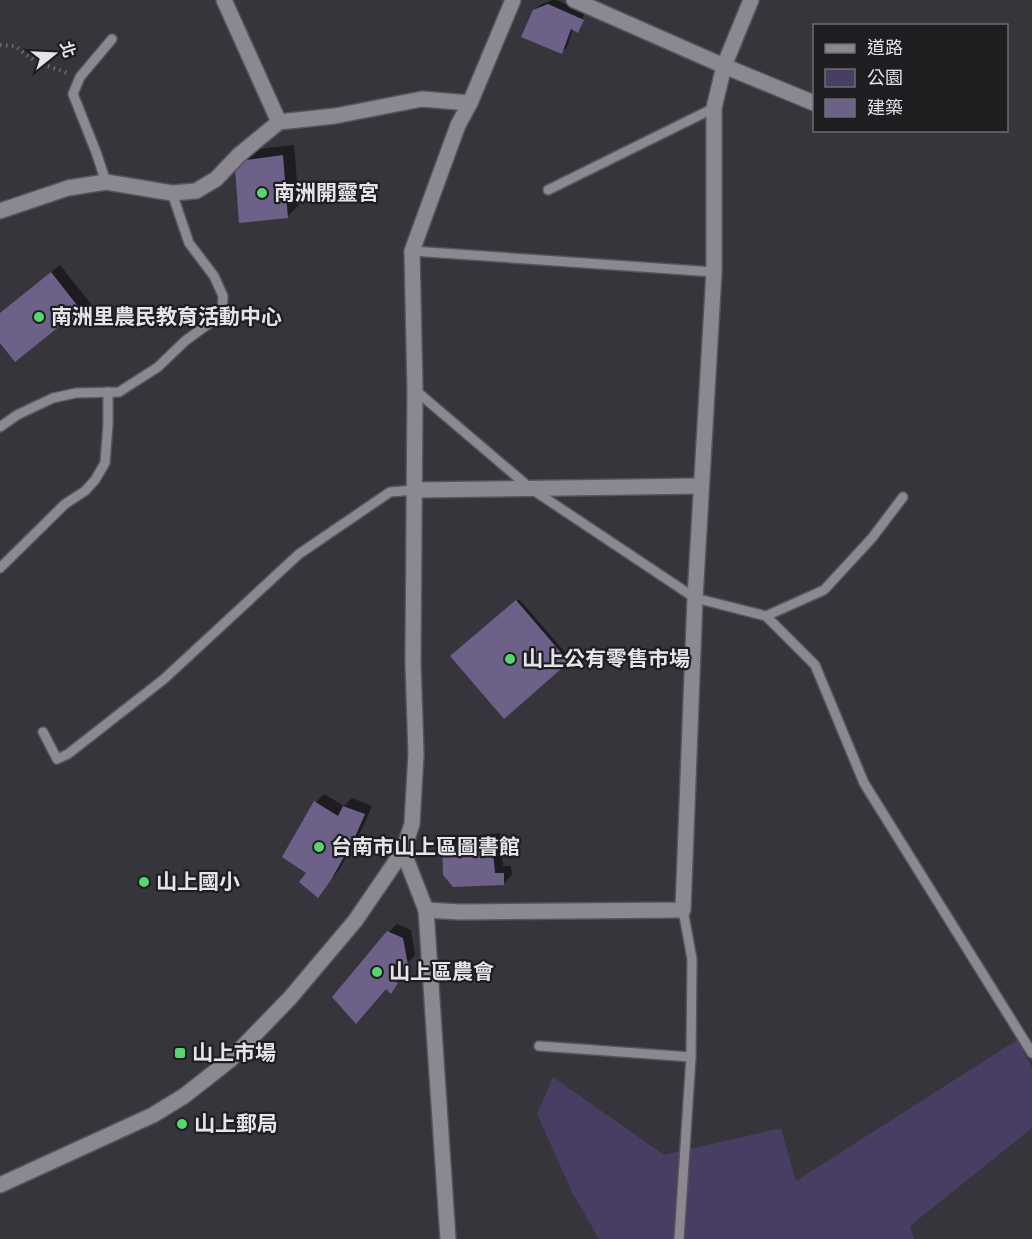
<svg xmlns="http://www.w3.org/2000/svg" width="1032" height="1239" font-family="'Noto Sans','Noto Sans TC',sans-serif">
<rect width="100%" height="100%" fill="#37353c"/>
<path fill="#483d63" d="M1017 1040 1032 1067V1128L910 1226 914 1239H599L572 1192 537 1114 553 1077 664 1155 781 1128 796 1181Z"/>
<g fill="#0007">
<path d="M552 0H556L585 13 579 27H582L578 31 573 29 567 47 561 53 534 10 540 5Z"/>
<path d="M294 145 299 205 288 216 237 169 258 149Z"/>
<path d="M60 265 91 304 69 323 66 319 0 341V314Z"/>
<path d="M519 599 571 659 504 717 452 656Z"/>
<path d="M324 794 344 806 352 798 372 806 363 827 339 870 318 896 308 873 316 802Z"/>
<path d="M500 833 503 866H511L512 875 503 884 443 846 452 838Z"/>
<path d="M397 924 411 930 415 955 400 971 405 974 390 991 389 932Z"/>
</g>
<g fill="#6d618a">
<path d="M548 4 584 20 578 33 571 29 562 54 521 37 533 10Z"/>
<path d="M283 155 288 218 239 223 235 168 246 160Z"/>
<path d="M51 272 84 314 69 325 66 321 15 362 0 343V313Z"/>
<path d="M516 600 569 662 504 719 450 656Z"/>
<path d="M314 801 338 816 343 806 365 814 355 837 331 880 318 898 299 882 306 873 282 857Z"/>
<path d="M492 840 495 873H504V885L453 887 443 875 442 846Z"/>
<path d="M387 931 403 938 408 965 393 980 398 983 391 994 386 989 356 1024 332 997Z"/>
</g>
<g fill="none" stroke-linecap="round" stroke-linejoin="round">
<g stroke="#56545a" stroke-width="12">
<g id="lane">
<path d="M106 182 96 152 73 94 80 77 112 39"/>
<path d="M548 190 714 108"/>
<path d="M412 251 714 272"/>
<path d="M415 390 530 488 695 598 766 616 815 665 864 783 1032 1053"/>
<path d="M0 427 17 415 53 398 76 393 119 392 158 367 185 341 222 314 223 296 214 276 189 243 172 193"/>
<path d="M0 568 65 504 85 491 95 480 105 463 108 424V392"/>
<path d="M766 616 824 590 872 538 903 497"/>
<path d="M43 732 57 759 68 754 164 679 299 554 390 492 415 490"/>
<path d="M539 1046 691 1057"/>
<path d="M679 1239 691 1057 692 959 683 910"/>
</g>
</g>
<g stroke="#56545a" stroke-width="18">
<g id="street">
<path d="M224 0 279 122"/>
<path d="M574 0 724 66 814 103"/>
<path d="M0 211 68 188 106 182 172 193 196 191 216 179 239 155 279 122 335 116 422 99 470 103"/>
<path d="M415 490 700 486"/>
<path d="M403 851 426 910 448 1239"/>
<path d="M426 910 460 912 683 910 695 598 714 272V108L724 66 751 0"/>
</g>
</g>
<g stroke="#56545a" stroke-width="18">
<path id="secondary" d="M0 1185 153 1115 184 1096 230 1060 290 998 355 921 403 851 412 824 416 754 413 663 415 390 412 251 458 125 470 103 513 0"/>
</g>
<path stroke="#6e6c73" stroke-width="4" stroke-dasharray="1.5 4.5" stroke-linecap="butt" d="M0 45 15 46 36 62 67 73"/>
<use href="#lane" stroke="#8b8891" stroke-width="9"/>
<use href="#street" stroke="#8b8891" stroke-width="15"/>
<use href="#secondary" stroke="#8b8891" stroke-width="15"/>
</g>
<g fill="#59d56f" stroke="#1e1d20" stroke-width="2">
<circle cx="262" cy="193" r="6"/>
<circle cx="39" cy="317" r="6"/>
<circle cx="510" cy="659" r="6"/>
<circle cx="319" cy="847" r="6"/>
<circle cx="144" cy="882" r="6"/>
<circle cx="377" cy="972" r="6"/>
<rect x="174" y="1047" width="12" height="12" rx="3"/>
<circle cx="182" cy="1124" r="6"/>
</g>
<g text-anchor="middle" stroke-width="4.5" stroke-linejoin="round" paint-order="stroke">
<g font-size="21" font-weight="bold" fill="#e5e4e9" stroke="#1e1d20" text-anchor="start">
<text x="274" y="200">南洲開靈宮</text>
<text x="51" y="324">南洲里農民教育活動中心</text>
<text x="522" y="666">山上公有零售市場</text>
<text x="331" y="854">台南市山上區圖書館</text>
<text x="156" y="889">山上國小</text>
<text x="389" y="979">山上區農會</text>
<text x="192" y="1060">山上市場</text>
<text x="194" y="1131">山上郵局</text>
</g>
</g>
<rect x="813" y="24" width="195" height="108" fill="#1e1d20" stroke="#6e6d70" stroke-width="1.5"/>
<rect x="825" y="44" width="30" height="9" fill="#8b8891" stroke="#6e6d70" stroke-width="1.5"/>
<text x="867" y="54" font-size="18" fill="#e5e4e9">道路</text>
<rect x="825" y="69" width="30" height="18" fill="#483d63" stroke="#6e6d70" stroke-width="1.5"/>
<text x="867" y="84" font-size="18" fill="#e5e4e9">公園</text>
<rect x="825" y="99" width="30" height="18" fill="#6d618a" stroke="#6e6d70" stroke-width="1.5"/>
<text x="867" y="114" font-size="18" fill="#e5e4e9">建築</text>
<g transform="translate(54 54) rotate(72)" stroke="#1e1d20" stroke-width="4.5" paint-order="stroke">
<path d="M0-4.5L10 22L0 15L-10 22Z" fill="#e5e4e9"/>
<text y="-9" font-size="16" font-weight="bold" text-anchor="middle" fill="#e5e4e9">北</text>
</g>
</svg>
